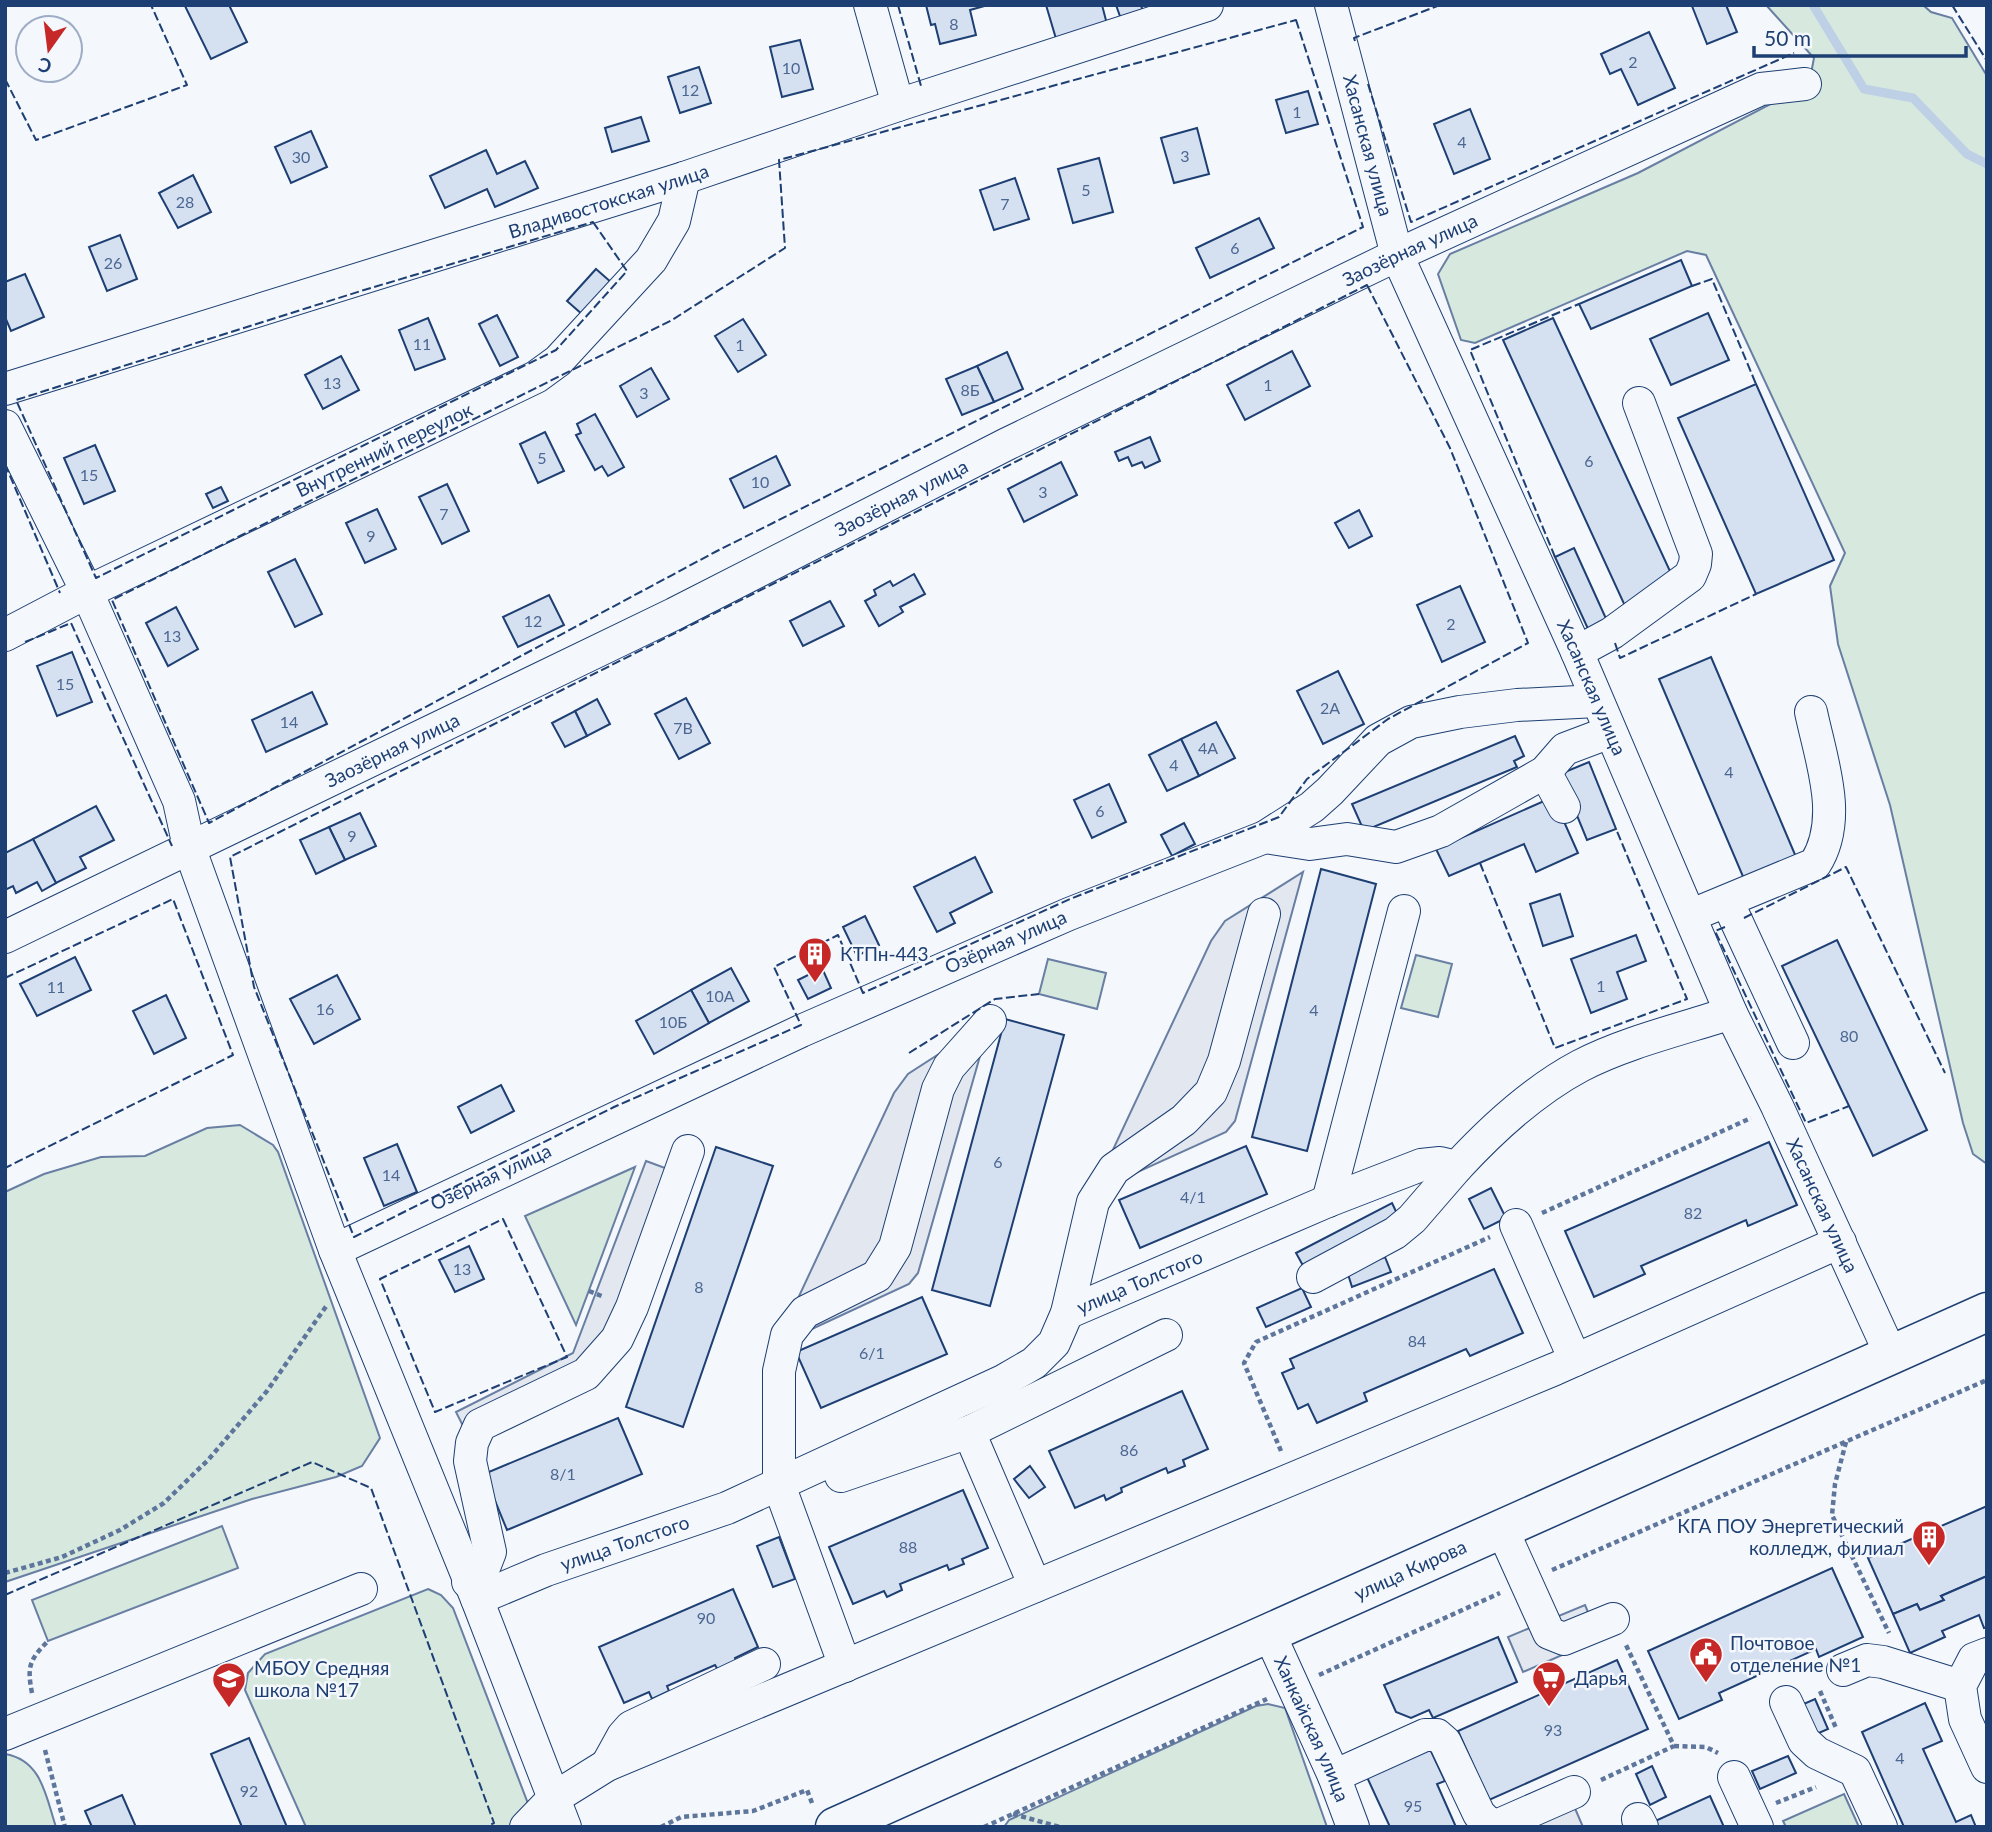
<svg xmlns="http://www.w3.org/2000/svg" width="1992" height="1832" font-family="Lato,sans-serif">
<rect width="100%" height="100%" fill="#f4f7fb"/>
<g fill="#d7e8df" stroke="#687fa3" stroke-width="2">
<path d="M1766 5H1923L1931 12 1952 18 1987 76V1164L1973 1154 1963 1123 1890 805 1838 644 1830 586 1845 553 1706 255 1687 251 1475 343 1461 340 1438 274 1450 254 1638 173 1809 84 1814 58Z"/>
<path d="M1416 955 1452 964 1438 1017 1401 1008Z"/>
<path d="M1048 959 1106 973 1097 1009 1039 994Z"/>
<path d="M240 1125 273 1145 278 1152 380 1438 362 1466 336 1477 252 1499 5 1582V1192L44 1174 101 1157 145 1156 207 1128Z"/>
<path d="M635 1167 576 1325 525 1216Z"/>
<path d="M222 1526 238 1568 48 1641 32 1600Z"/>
<path d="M428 1589 441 1595 453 1608 537 1827H306L245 1690 248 1673 265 1654Z"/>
<path d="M1268 1704 1285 1708 1327 1827H1004L1009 1820 1256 1706Z"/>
<path d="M5 1754C42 1760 46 1797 56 1827H5Z"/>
<path d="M1844 1794 1859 1827H1786L1783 1821Z"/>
</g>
<g fill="#e3e8f0" stroke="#687fa3" stroke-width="2">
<path d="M1303 872 1235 1121 1226 1132 1118 1181 1110 1156 1211 941 1225 921Z"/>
<path d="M990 1021 918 1273 909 1284 801 1334 793 1309 894 1093 908 1074Z"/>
<path d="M646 1161 676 1172 599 1375 470 1440 456 1412 573 1353Z"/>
<path d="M1585 1605 1599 1639 1523 1672 1508 1637Z"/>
<path d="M1574 1806 1583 1827H1529Z"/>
</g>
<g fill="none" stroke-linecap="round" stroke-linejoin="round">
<path stroke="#bed0e5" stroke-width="9" d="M1813 5 1864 89 1913 98 1967 154 1987 164"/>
</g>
<g fill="#d5e0f0" stroke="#1d3f73" stroke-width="2">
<path d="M229 5 247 42 211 59 185 6Z"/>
<path d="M926 5H988L970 10 976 35 940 44 935 24 931 25Z"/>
<path d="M1046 5H1102L1108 28 1057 42Z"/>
<path d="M1116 5H1141L1143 12 1121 19Z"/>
<path d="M1726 5 1737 32 1707 44 1692 6Z"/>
<path d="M1649 32 1675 88 1638 105 1621 69 1610 74 1601 54Z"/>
<path d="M800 40 813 89 782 97 770 47Z"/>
<path d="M699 67 711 103 680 113 668 77Z"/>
<path d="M1308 91 1318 124 1286 133 1276 100Z"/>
<path d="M1470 109 1490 159 1454 174 1434 124Z"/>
<path d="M641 117 649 141 612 152 605 128Z"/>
<path d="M1197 128 1209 174 1174 183 1161 138Z"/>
<path d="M311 131 327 167 291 183 275 147Z"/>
<path d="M486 150 497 174 525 161 538 188 495 207 487 189 445 208 430 176Z"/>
<path d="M1099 158 1113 212 1073 223 1058 169Z"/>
<path d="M193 175 211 212 178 228 159 193Z"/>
<path d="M1015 178 1029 219 994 230 980 190Z"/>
<path d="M1259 218 1274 248 1210 278 1196 248Z"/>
<path d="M120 235 137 279 107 291 89 247Z"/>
<path d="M1681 260 1692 286 1591 329 1579 304Z"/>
<path d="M596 269 612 283 583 315 567 301Z"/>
<path d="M25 274 44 317 11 331 5 317V282Z"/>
<path d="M1708 313 1729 360 1671 385 1650 339Z"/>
<path d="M497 315 518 357 500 366 479 324Z"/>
<path d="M428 318 445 359 415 370 399 330Z"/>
<path d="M1553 318 1675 582 1625 606 1503 340Z"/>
<path d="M743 319 766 355 738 372 715 336Z"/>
<path d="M1292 351 1310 386 1245 420 1227 385Z"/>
<path d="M1007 352 1023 389 994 402 977 366Z"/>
<path d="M341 356 359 390 323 409 305 375Z"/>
<path d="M977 366 994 402 962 415 946 379Z"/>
<path d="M651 368 669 399 637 417 620 386Z"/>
<path d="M1756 384 1834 560 1756 594 1678 418Z"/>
<path d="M595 414 624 467 608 476 602 466 595 470 576 435 581 433 577 424Z"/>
<path d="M545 432 564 471 538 483 520 444Z"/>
<path d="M1150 437 1160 461 1145 468 1142 462 1132 466 1128 457 1119 461 1115 452Z"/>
<path d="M95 445 115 491 84 504 64 458Z"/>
<path d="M776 456 790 485 744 508 730 479Z"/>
<path d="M1061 462 1077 495 1024 522 1008 489Z"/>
<path d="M447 484 469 531 442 544 419 497Z"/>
<path d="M221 487 228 501 213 508 206 494Z"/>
<path d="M377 509 396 549 365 563 346 523Z"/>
<path d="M1359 510 1372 536 1349 548 1335 523Z"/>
<path d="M1574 548 1608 623 1589 631 1555 557Z"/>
<path d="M295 559 322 614 295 627 268 572Z"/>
<path d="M914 574 925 594 900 607 903 612 879 626 865 601 876 595 874 590 890 581 893 586Z"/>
<path d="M1460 586 1485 642 1442 662 1417 605Z"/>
<path d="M549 595 564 625 518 647 503 617Z"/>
<path d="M830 601 844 626 803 646 790 621Z"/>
<path d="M176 607 198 649 168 666 146 623Z"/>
<path d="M72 652 92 702 57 716 37 666Z"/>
<path d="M1711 657 1799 864 1747 886 1659 679Z"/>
<path d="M1338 671 1364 724 1323 744 1297 691Z"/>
<path d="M312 692 327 724 266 752 252 720Z"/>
<path d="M686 698 710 743 679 759 655 714Z"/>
<path d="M597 699 610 724 587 736 575 711Z"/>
<path d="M575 711 587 736 565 747 552 723Z"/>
<path d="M1216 722 1235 758 1199 776 1181 739Z"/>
<path d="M1515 736 1524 756 1514 761 1517 767 1364 831 1352 804Z"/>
<path d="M1181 739 1199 776 1167 791 1149 755Z"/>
<path d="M1589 762 1616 829 1587 840 1560 774Z"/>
<path d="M1109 784 1126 822 1092 838 1074 800Z"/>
<path d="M1553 797 1578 853 1536 872 1524 844 1449 876 1436 849Z"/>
<path d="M96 806 114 840 80 857 86 868 56 883 33 839Z"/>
<path d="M360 813 376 846 345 860 329 827Z"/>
<path d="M1184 823 1195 844 1172 856 1161 835Z"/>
<path d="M329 827 345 860 316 874 300 840Z"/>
<path d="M33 839 56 883 42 891 37 882 16 893 13 886 5 890V853Z"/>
<path d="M975 857 992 892 950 913 955 923 937 932 914 887Z"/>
<path d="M1321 869 1376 884 1307 1151 1252 1137Z"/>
<path d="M1560 894 1573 936 1543 946 1530 904Z"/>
<path d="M865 916 879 945 857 956 843 927Z"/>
<path d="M1636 935 1646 961 1617 972 1627 999 1591 1013 1571 959Z"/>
<path d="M1837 940 1927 1130 1873 1156 1782 966Z"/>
<path d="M75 957 91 990 37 1016 20 984Z"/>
<path d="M731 968 749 1001 709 1023 691 990Z"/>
<path d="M822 968 831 988 808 999 798 980Z"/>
<path d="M337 975 360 1019 314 1044 290 999Z"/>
<path d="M691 990 709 1023 654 1054 636 1021Z"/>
<path d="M166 995 186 1038 154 1054 133 1011Z"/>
<path d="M1005 1019 1064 1035 990 1306 932 1290Z"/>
<path d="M501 1085 514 1111 471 1133 458 1107Z"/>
<path d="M1769 1142 1797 1205 1748 1226 1746 1220 1641 1266 1645 1274 1594 1297 1565 1231Z"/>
<path d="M397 1144 417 1192 384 1206 364 1158Z"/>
<path d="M1246 1146 1267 1194 1140 1248 1119 1200Z"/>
<path d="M716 1147 773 1166 683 1427 626 1407Z"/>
<path d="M1491 1188 1506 1218 1484 1229 1469 1199Z"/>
<path d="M1392 1203 1401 1222 1306 1271 1296 1253Z"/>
<path d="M469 1246 484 1279 455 1292 439 1260Z"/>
<path d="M1385 1257 1391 1272 1352 1287 1347 1271Z"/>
<path d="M1494 1269 1523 1333 1470 1356 1466 1349 1364 1393 1367 1401 1317 1423 1308 1404 1298 1409 1282 1373 1294 1368 1290 1359Z"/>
<path d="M1302 1288 1311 1307 1266 1327 1257 1308Z"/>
<path d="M922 1297 947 1354 821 1408 796 1352Z"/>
<path d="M1182 1391 1208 1449 1183 1460 1185 1466 1168 1473 1166 1468 1121 1488 1122 1492 1106 1500 1104 1495 1075 1508 1049 1451Z"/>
<path d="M618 1418 642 1474 507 1530 484 1474Z"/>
<path d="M1030 1466 1045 1487 1029 1498 1014 1479Z"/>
<path d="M963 1490 988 1548 962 1559 964 1564 949 1570 947 1565 900 1584 902 1590 887 1597 884 1591 853 1604 829 1547Z"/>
<path d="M1987 1506V1576L1941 1596 1944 1600 1920 1610 1917 1604 1893 1614 1868 1558Z"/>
<path d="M779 1537 795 1579 773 1587 757 1546Z"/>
<path d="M1832 1568 1863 1637 1819 1657 1816 1649 1719 1693 1722 1700 1679 1719 1648 1651Z"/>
<path d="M1987 1576V1627L1984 1628 1979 1615 1942 1631 1945 1637 1910 1653 1893 1614 1917 1604 1920 1610 1944 1600 1941 1596Z"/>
<path d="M733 1589 758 1647 735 1658 737 1663 718 1670 715 1665 667 1686 669 1691 652 1699 649 1692 624 1703 599 1647Z"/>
<path d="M1498 1637 1517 1682 1433 1718 1429 1710 1411 1718 1396 1712 1384 1685Z"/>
<path d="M1617 1660 1648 1729 1489 1800 1458 1731Z"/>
<path d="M1815 1699 1828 1729 1812 1736 1799 1706Z"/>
<path d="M1925 1703 1942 1741 1923 1749 1956 1822 1971 1815 1976 1827H1904L1862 1732Z"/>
<path d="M249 1738 287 1827H242L211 1754Z"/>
<path d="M1429 1747 1445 1781 1437 1784 1456 1827H1390L1366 1775Z"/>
<path d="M1788 1756 1796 1773 1760 1789 1752 1771Z"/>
<path d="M1652 1766 1666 1797 1650 1805 1636 1774Z"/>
<path d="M122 1795 136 1827H92L85 1811Z"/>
<path d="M1710 1796 1724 1827H1655L1653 1822Z"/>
</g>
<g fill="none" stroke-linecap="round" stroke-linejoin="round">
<g stroke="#1d3f73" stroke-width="34">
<g id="minor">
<path d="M870 5 898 105"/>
<path id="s1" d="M1331 5 1397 255 1577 652 1731 1013 1777 1106 1891 1355"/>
<path id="s2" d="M5 389 684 178 898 105 1207 5"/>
<path d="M5 426 87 592 179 801 189 847 335 1250 477 1599 565 1827"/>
<path id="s3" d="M5 635 87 592 536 377 558 361 651 260 674 221 684 178"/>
<path d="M1577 652 1612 633 1690 576 1695 564 1696 554 1639 403"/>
<path d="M1545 772 1564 807"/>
<path d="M1265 837 1310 844 1347 839 1396 847 1441 831 1545 772 1565 749 1610 732"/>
<path d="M1727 901 1793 1043"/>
<path d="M1692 915 1815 864C1844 819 1821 760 1811 712"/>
<path id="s4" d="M5 937 674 614 1007 444 1397 255 1761 89 1805 84"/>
<path d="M1328 1201 1404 911"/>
<path d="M1516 1225 1575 1360"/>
<path id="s5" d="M335 1250 801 1031 1069 914 1265 837 1312 807 1330 791 1378 740 1411 722 1460 712 1517 705 1597 701"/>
<path d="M1313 1277 1395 1233 1412 1219 1457 1167"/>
<path id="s6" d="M1067 1313 1328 1201 1421 1165 1440 1163 1457 1167C1493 1128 1533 1091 1580 1066 1623 1043 1685 1028 1731 1013"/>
<path d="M969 1432 1035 1586"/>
<path d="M841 1476 969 1432 1166 1335"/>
<path d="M1502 1529 1549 1633 1564 1639 1613 1619"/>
<path d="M468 1582 485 1565 490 1552 470 1461 472 1443 480 1425 586 1374 617 1339 632 1307 688 1151"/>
<path id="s7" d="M477 1599 546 1570 727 1508 1003 1381 1034 1363 1054 1343 1067 1313 1093 1202 1114 1169 1184 1120 1211 1092 1224 1061 1264 914"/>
<path id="s8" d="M1269 1633 1334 1776 1353 1827"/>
<path d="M1987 1654 1974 1659 1960 1686 1965 1719 1987 1767"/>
<path d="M845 1666 779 1485V1371L787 1335 805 1312 877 1276 895 1247 938 1089 949 1067 990 1021"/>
<path d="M1843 1670 1867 1660 1883 1662 1960 1686"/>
<path d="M1786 1702 1804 1741 1817 1753 1855 1771 1881 1827"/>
<path d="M5 1734 361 1589"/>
<path d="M607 1765 623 1736 631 1727 764 1664"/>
<path d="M1334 1776 1425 1735H1437L1445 1742 1479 1814 1490 1825 1501 1824 1574 1792"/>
<path d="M1734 1777 1757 1827"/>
<path d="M1638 1819 1642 1827"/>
<path d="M526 1827 554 1798 607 1765 1555 1369 1840 1242"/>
</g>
</g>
<g stroke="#1d3f73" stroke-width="41">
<g id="major">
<path id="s9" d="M835 1827 1987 1312"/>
</g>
</g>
<g stroke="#5e769c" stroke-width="4.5" stroke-dasharray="5 3.5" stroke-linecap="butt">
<path d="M1542 1213 1751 1118"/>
<path d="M589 1291 604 1297"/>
<path d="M1846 1442 1835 1484 1832 1515 1889 1633"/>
<path d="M1281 1451 1244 1363 1256 1342 1490 1237"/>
<path d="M1552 1570 1987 1380"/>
<path d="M5 1573 62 1557 120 1530 164 1503 208 1460 267 1391 327 1305"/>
<path d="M1319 1675 1500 1593"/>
<path d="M1820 1691 1836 1728"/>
<path d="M32 1693C27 1667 29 1660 48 1641"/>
<path d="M1674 1746 1706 1747 1718 1753"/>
<path d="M45 1750 65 1827"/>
<path d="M1601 1780 1674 1746 1625 1643"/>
<path d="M1776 1803 1816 1787"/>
<path d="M1013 1814 1060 1827"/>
<path d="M661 1827 681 1817 753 1811 807 1790 812 1803"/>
<path d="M984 1827 1267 1699"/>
</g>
<use href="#minor" stroke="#f4f7fb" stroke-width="32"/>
<use href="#major" stroke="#f4f7fb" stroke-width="38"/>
<g stroke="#1d3f73" stroke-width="2" stroke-dasharray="9 3.5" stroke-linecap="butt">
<path d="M898 5 921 86"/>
<path d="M1952 5 1987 61"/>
<path d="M1296 20 1363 227 717 551 209 823 112 600 672 320 785 248 779 160Z"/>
<path d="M1355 41 1354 38 1440 5"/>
<path d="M5 79 36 140 187 85 151 5"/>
<path d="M1368 84 1411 222 1794 53"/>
<path d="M593 222 627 271 556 350 96 578 16 400 364 290Z"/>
<path d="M1367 285 1450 448 1528 643 1388 719 1307 779 1279 817 1070 899 863 993 838 935 774 967 801 1025 614 1107 354 1237 254 987 230 857Z"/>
<path d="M1692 286 1712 279 1756 384"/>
<path d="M5 464 60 593"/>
<path d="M1555 557 1470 350 1579 304"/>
<path d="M25 642 71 623 172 846"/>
<path d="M1615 643 1620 658 1756 594"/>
<path d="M1480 863 1555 1048 1687 999 1616 829"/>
<path d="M1744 918 1846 867 1945 1073"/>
<path d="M1725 927 1715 931 1806 1123 1849 1106"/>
<path d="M5 978 173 899 233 1055 5 1168"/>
<path d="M909 1053 995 999 1039 994"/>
<path d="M503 1219 567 1357 435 1412 380 1279Z"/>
<path d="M5 1595 312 1462 371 1488 494 1823 486 1827"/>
</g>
</g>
<defs>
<g id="building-pin" transform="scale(1.75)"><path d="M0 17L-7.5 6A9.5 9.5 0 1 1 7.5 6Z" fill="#c62828" stroke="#f4f7fb"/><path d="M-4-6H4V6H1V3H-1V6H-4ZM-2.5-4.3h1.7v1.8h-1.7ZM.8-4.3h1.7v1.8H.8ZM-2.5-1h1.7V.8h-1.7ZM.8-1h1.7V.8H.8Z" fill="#fff"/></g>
<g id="civic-pin" transform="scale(1.75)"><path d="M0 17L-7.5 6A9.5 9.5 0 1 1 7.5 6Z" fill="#c62828" stroke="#f4f7fb"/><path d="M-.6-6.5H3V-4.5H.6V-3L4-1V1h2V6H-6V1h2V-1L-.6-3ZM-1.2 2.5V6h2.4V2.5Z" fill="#fff"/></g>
<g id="supermarket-pin" transform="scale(1.75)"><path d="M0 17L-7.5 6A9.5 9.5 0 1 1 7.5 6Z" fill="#c62828" stroke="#f4f7fb"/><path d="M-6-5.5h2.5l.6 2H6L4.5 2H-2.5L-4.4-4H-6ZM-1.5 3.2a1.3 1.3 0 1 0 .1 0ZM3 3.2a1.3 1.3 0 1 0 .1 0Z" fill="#fff"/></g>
<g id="school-pin" transform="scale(1.75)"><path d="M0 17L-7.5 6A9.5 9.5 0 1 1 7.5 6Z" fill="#c62828" stroke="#f4f7fb"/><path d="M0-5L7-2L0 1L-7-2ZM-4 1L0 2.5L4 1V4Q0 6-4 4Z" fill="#fff"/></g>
</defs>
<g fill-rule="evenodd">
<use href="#building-pin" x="815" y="954"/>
<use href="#building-pin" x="1929" y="1537"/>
<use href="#civic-pin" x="1706" y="1654"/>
<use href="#supermarket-pin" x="1549" y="1678"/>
<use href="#school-pin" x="229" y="1679"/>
</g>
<g text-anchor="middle" stroke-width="5" stroke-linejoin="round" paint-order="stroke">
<g font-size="16" fill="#4b6792">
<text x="954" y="30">8</text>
<text x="1633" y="68">2</text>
<text x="791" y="74">10</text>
<text x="690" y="96">12</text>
<text x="1297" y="118">1</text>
<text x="1462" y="148">4</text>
<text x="1185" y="162">3</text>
<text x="301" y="163">30</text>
<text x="1086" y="196">5</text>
<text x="185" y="208">28</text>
<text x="1005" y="210">7</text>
<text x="1235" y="254">6</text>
<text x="113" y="269">26</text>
<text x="422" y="350">11</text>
<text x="740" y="351">1</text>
<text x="332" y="389">13</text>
<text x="1268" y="391">1</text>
<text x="970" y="396">8Б</text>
<text x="644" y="399">3</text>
<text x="542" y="464">5</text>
<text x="1589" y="467">6</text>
<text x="89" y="481">15</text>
<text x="760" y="488">10</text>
<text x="1043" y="498">3</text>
<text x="444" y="520">7</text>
<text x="371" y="542">9</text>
<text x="533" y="627">12</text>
<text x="1451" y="630">2</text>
<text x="172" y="642">13</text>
<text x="65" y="690">15</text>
<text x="1330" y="714">2А</text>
<text x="289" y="728">14</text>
<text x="683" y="734">7В</text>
<text x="1208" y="754">4А</text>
<text x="1174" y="771">4</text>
<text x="1729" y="778">4</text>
<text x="1100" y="817">6</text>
<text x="352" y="842">9</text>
<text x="1601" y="992">1</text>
<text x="56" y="993">11</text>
<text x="720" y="1002">10А</text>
<text x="325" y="1015">16</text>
<text x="1314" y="1016">4</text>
<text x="673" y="1028">10Б</text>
<text x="1849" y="1042">80</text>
<text x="998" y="1168">6</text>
<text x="391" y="1181">14</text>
<text x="1193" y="1203">4/1</text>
<text x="1693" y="1219">82</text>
<text x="462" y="1275">13</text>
<text x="699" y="1293">8</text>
<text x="1417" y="1347">84</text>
<text x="872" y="1359">6/1</text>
<text x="1129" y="1456">86</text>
<text x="563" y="1480">8/1</text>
<text x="908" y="1553">88</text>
<text x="706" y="1624">90</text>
<text x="1553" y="1736">93</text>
<text x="1900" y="1764">4</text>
<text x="249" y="1797">92</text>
<text x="1413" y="1812">95</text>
</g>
<g font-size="19" fill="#1d3f73" stroke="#f4f7fb">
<text dy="7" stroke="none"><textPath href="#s1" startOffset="145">Хасанская улица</textPath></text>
<text dy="7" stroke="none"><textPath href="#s2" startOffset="632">Владивостокская улица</textPath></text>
<text dy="7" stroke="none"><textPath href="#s4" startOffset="1564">Заозёрная улица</textPath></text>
<text dy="7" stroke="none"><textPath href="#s3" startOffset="422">Внутренний переулок</textPath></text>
<text dy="7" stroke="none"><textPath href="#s4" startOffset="998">Заозёрная улица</textPath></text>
<text dy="7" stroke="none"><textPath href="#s1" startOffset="733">Хасанская улица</textPath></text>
<text dy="7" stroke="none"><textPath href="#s4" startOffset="430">Заозёрная улица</textPath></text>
<text dy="7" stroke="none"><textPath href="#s5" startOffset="738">Озёрная улица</textPath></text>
<text dy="7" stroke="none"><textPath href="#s5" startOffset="172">Озёрная улица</textPath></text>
<text dy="7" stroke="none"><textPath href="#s1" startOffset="1300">Хасанская улица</textPath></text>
<text dy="7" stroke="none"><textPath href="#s6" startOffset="79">улица Толстого</textPath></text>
<text dy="7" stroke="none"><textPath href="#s7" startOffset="158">улица Толстого</textPath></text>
<text dy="7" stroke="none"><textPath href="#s9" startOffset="630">улица Кирова</textPath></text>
<text dy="7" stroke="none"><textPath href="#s8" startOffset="105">Ханкайская улица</textPath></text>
</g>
<g font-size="19" fill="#1d3f73" stroke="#f4f7fb" text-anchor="start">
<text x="840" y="961">КТПн-443</text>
<text x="1904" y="1533" text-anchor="end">КГА ПОУ Энергетический<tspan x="1904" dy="22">колледж, филиал</tspan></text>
<text x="1730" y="1650">Почтовое<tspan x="1730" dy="22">отделение №1</tspan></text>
<text x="254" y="1675">МБОУ Средняя<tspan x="254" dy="22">школа №17</tspan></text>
<text x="1574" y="1685">Дарья</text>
</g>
</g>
<rect width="1992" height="1832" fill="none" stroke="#1d3f73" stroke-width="14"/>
<g transform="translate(49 49) rotate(194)"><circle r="33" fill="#f4f7fb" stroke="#9eadc5" stroke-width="2"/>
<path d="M0-5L12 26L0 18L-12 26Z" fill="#c62828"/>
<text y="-10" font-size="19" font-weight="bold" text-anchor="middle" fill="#1d3f73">С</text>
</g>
<path d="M1754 46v10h212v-10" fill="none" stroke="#1d3f73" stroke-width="3.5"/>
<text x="1764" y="46" font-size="21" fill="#1d3f73" stroke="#f4f7fb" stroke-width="5" paint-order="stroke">50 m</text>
</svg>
